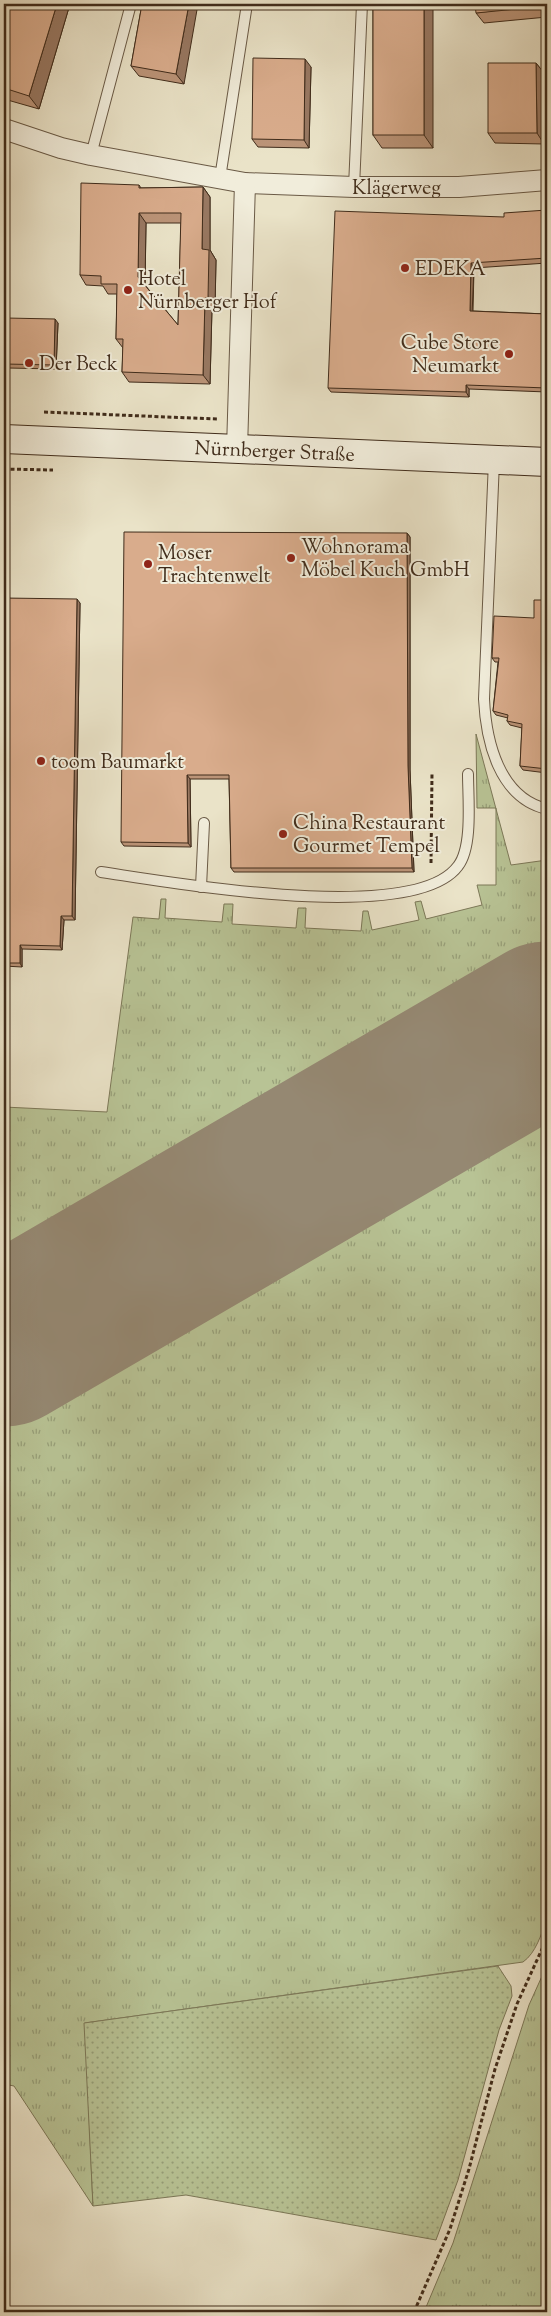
<svg xmlns="http://www.w3.org/2000/svg" width="551" height="2316" font-family="'Sorts Mill Goudy',serif">
<defs>
<pattern id="grass-tufts" width="24" height="20" patternUnits="userSpaceOnUse" patternTransform="scale(1.25)"><rect width="24" height="20" fill="#b8c395"/><path d="M3 7l-1-3M5 7V3M7 7l1-3M15 17l-1-3M17 17v-4M19 17l1-3" fill="none" stroke="#979f79"/></pattern>
<pattern id="garden-dots" width="8" height="8" patternUnits="userSpaceOnUse" patternTransform="scale(1.25)"><rect width="8" height="8" fill="#b8c395"/><path d="M2 2h.1M6 6h.1" fill="none" stroke="#979f79" stroke-width="1.8" stroke-linecap="round"/></pattern>
</defs>
<rect width="100%" height="100%" fill="#eae3c8"/>
<filter id="stains"><feTurbulence type="fractalNoise" baseFrequency=".004" numOctaves="4"/><feColorMatrix values="0 0 0 0 .2 0 0 0 0 .09 0 0 0 0 .02 0 0 0 .5 -.17"/></filter>
<radialGradient id="worn" r=".72"><stop offset=".6" stop-color="#630" stop-opacity="0"/><stop offset="1" stop-color="#630" stop-opacity=".3"/></radialGradient>
<g fill="url(#grass-tufts)" stroke="#7c7858">
<path d="M476 734 511 865 547 860V1002L4 1319V1107L107 1112 133 917 159 919 161 899H166L165 918 222 922 224 904H233L232 924 296 928 298 908H306L305 928 361 931 363 911H368L372 930 419 920 415 902 421 901 426 919 482 905 477 885H496V808H477Z"/>
<path d="M547 1049V1920C541 1934 536 1953 523 1962L85 2023 93 2206 14 2086 4 2084V1366Z"/>
<path d="M547 1965V2312H424L453 2243 529 2005Z"/>
</g>
<path fill="url(#garden-dots)" stroke="#7c7858" d="M498 1966 511 1986 512 1996 499 2030 458 2180 436 2240 186 2195 93 2206 84 2023Z"/>
<g fill="none" stroke-linecap="round" stroke-linejoin="round">
<path stroke="#958872" stroke-width="169" d="M4 1342 547 1026"/>
<g stroke="#6a5a46" stroke-width="12">
<g id="service">
<path d="M91 155 131 4"/>
<path d="M220 178 247 4"/>
<path d="M354 187 362 4"/>
<path d="M494 461 484 699C486 741 499 798 547 809"/>
<path d="M101 872C170 882 414 926 458 866 473 847 468 798 468 774"/>
<path d="M201 887 204 823"/>
</g>
</g>
<g stroke="#6a5a46" stroke-width="22">
<g id="minor">
<path id="s1" d="M4 129 61 148 91 155 245 183 354 187H459L547 180"/>
<path d="M237 449 245 183"/>
</g>
</g>
<g stroke="#402c1b" stroke-width="30">
<g id="secondary">
<path id="s2" d="M4 439 547 462"/>
</g>
</g>
<g stroke="#402c1b" stroke-width="3" stroke-dasharray="4 2.5" stroke-linecap="butt">
<path d="M44 412 217 419"/>
<path d="M4 469 53 470"/>
<path d="M431 863 432 773"/>
<path d="M414 2312 450 2229 469 2169 495 2069 517 2004 547 1938"/>
</g>
<use href="#service" stroke="#f1eddb" stroke-width="10"/>
<use href="#minor" stroke="#f1eddb" stroke-width="20"/>
<use href="#secondary" stroke="#f1eddb" stroke-width="28"/>
</g>
<g fill="#bb9478" stroke="#402c1b" fill-rule="evenodd">
<path d="M5 4H70L39 109 4 99V7Z"/>
<path d="M142 4 184 84 139 76 131 66Z"/>
<path d="M373 4 433 148H382L373 135Z"/>
<path d="M547 4V17L484 23 476 13Z"/>
<path d="M536 63 544 73V144L495 143 488 133Z"/>
<path d="M311 67 309 148 258 147 252 139Z"/>
<path d="M139 185 141 188 203 187 210 197V250L216 260 215 308H212L210 384 129 382 122 372 123 348 116 339 117 294H108L103 286 86 285 80 275ZM146 223H181L178 325 145 285Z"/>
<path d="M547 210V263L474 268 473 311 547 314V392L469 389V397L331 392 328 388 504 217Z"/>
<path d="M58 323 56 369 8 368 5 364Z"/>
<path d="M407 533 410 537V770L414 872H234L231 868 229 779H190L191 847 124 846 121 842Z"/>
<path d="M4 598 80 603 75 920H64L62 950 22 949V967L4 966Z"/>
<path d="M547 600V773L523 770 520 766 522 728 510 725 507 721 508 718 496 715 493 711 498 662H495L492 658 534 618Z"/>
</g>
<g fill="#987862" stroke="#402c1b">
<path d="M57 4H70L39 109 29 96Z"/>
<path d="M189 4H198L184 84 176 74Z"/>
<path d="M424 4H433V148L424 135Z"/>
<path d="M305 59 311 67 309 148 304 140Z"/>
<path d="M536 63 544 73V144L537 133Z"/>
<path d="M203 187 210 197V250L216 260 215 308 208 298 202 249Z"/>
<path d="M139 213 146 223 145 287 138 277Z"/>
<path d="M471 263 474 268 472 315 470 311Z"/>
<path d="M205 298 212 308 210 384 203 375Z"/>
<path d="M55 319 58 323 56 369 54 365Z"/>
<path d="M466 385 469 389V397L466 392Z"/>
<path d="M407 533 410 537V770L414 872 412 868 408 766Z"/>
<path d="M77 599 80 603 75 920 72 916Z"/>
<path d="M187 775 190 779 191 847 188 843Z"/>
<path d="M61 916 64 920 62 950 60 946Z"/>
<path d="M20 945 22 949V967L20 963Z"/>
</g>
<g fill="#d9ac8c" stroke="#402c1b" fill-rule="evenodd">
<path d="M5 4H57L29 96 4 88V7Z"/>
<path d="M142 4H189L176 74 131 66Z"/>
<rect x="373" y="4" width="51" height="131"/>
<path d="M475 4H547V6L476 13Z"/>
<path d="M253 58 305 59 304 140 252 139Z"/>
<path d="M488 63H536L537 133H488Z"/>
<path d="M81 183 139 185V188L203 187 202 249 209 250 208 298H205L203 375 122 372 123 339H116L117 284H101V276L80 275ZM139 213H181L178 325 138 277Z"/>
<path d="M547 210V258L471 263 470 311 547 314V388L466 385V392L328 388 335 211 504 217V213Z"/>
<path d="M6 318 55 319 54 365 5 364Z"/>
<path d="M124 532 407 533 408 766 412 868H231L229 775H187L188 843 121 842Z"/>
<path d="M4 598 77 599 72 916H61L60 946 20 945V963H4Z"/>
<path d="M534 600H547V769L520 766 522 724 507 721 508 715 493 711 499 658H492L494 616 534 618Z"/>
</g>
<g fill="#8f2418" stroke="#f1eddb" stroke-width="2">
<circle cx="405" cy="268" r="5"/>
<circle cx="128" cy="290" r="5"/>
<circle cx="509" cy="354" r="5"/>
<circle cx="29" cy="363" r="5"/>
<circle cx="291" cy="558" r="5"/>
<circle cx="148" cy="564" r="5"/>
<circle cx="41" cy="761" r="5"/>
<circle cx="283" cy="834" r="5"/>
</g>
<g text-anchor="middle" stroke-width="4" stroke-linejoin="round" paint-order="stroke">
<g font-size="20" fill="#402c1b" stroke="#f1eddb">
<text dy="7" stroke="none"><textPath href="#s1" startOffset="399">Klägerweg</textPath></text>
<text dy="7" stroke="none"><textPath href="#s2" startOffset="271">Nürnberger Straße</textPath></text>
</g>
<g font-size="20" fill="#402c1b" stroke="#f1eddb" text-anchor="start">
<text x="415" y="275">EDEKA</text>
<text x="138" y="285">Hotel<tspan x="138" dy="23">Nürnberger Hof</tspan></text>
<text x="499" y="349" text-anchor="end">Cube Store<tspan x="499" dy="23">Neumarkt</tspan></text>
<text x="39" y="370">Der Beck</text>
<text x="301" y="553">Wohnorama<tspan x="301" dy="23">Möbel Kuch GmbH</tspan></text>
<text x="158" y="559">Moser<tspan x="158" dy="23">Trachtenwelt</tspan></text>
<text x="51" y="768">toom Baumarkt</text>
<text x="293" y="829">China Restaurant<tspan x="293" dy="23">Gourmet Tempel</tspan></text>
</g>
</g>
<rect width="551" height="2316" fill="none" stroke="#eae3c8" stroke-width="20"/>
<rect x="5" y="5" width="541" height="2306" fill="none" stroke="#402c1b" stroke-width="2.5"/>
<rect x="10" y="10" width="531" height="2296" fill="none" stroke="#402c1b"/>
<rect width="100%" height="100%" filter="url(#stains)"/>
<rect width="100%" height="100%" fill="url(#worn)"/>
</svg>
